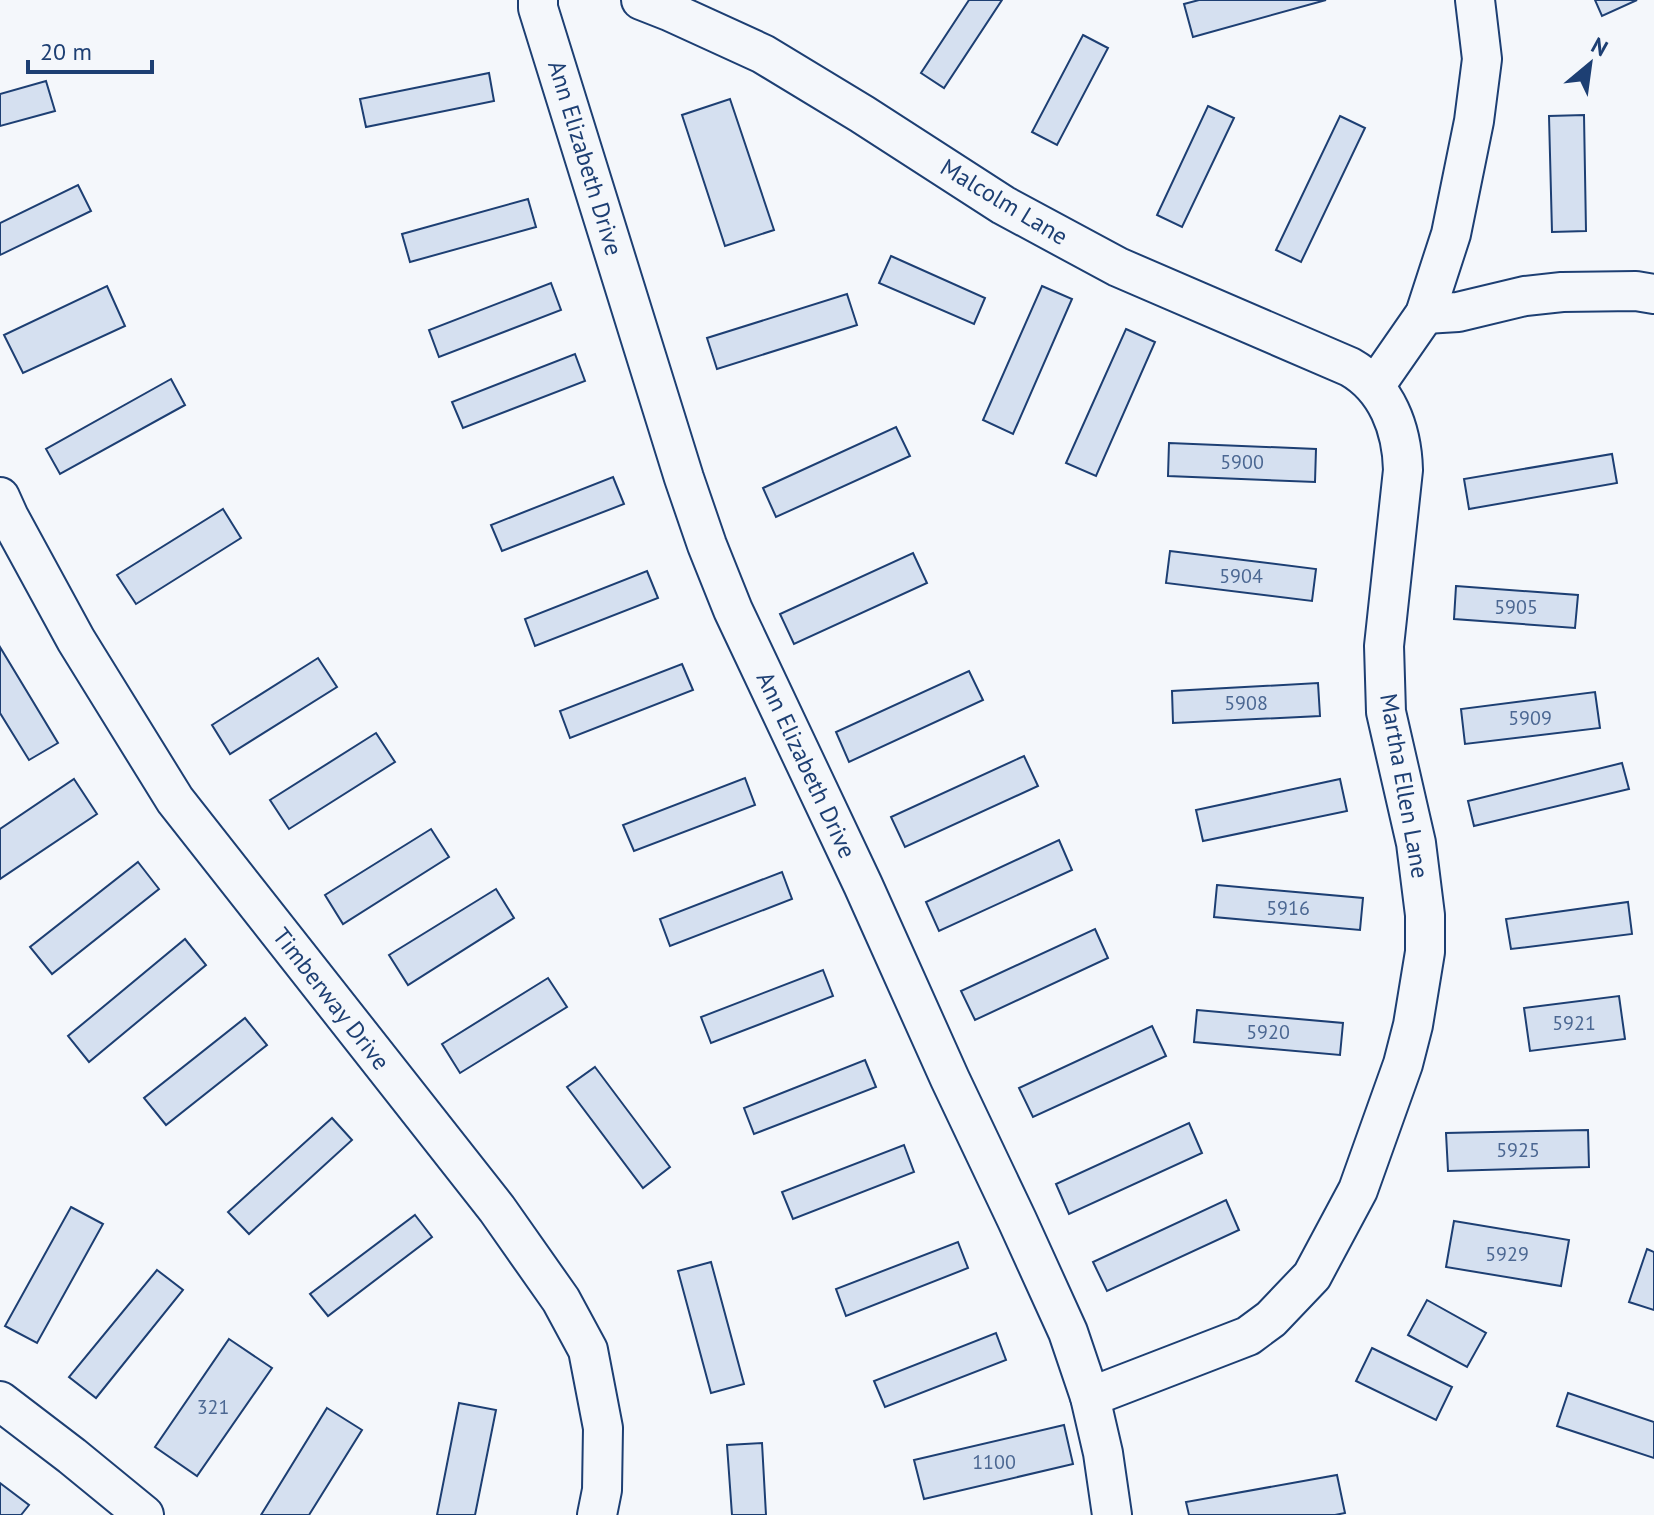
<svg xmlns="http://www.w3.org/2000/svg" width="1654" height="1515" font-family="'PT Sans',sans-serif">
<rect width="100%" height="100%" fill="#f4f7fb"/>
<g fill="#d5e0f0" stroke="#1d3f73" stroke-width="2">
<path d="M969 0H1002L944 88 921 73Z"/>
<path d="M1199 0H1326L1193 37 1184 4Z"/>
<path d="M1595 0H1637L1602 16Z"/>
<path d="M1083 35 1108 48 1057 145 1032 132Z"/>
<path d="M489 73 494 101 366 127 360 99Z"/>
<path d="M46 81 55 111 0 126V94Z"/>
<path d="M730 99 774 230 725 246 682 115Z"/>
<path d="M1208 106 1234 118 1182 227 1157 215Z"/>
<path d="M1584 115 1586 231 1552 232 1549 116Z"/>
<path d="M1340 116 1365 128 1301 262 1276 250Z"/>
<path d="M78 185 91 211 0 255V223Z"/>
<path d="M528 199 536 227 410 262 402 234Z"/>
<path d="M891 256 985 298 974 324 879 283Z"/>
<path d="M551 283 561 310 439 357 429 330Z"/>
<path d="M107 286 125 326 23 373 4 335Z"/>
<path d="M1042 286 1072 299 1013 434 983 420Z"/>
<path d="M847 294 857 325 717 369 707 338Z"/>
<path d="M1126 329 1155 342 1096 476 1066 463Z"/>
<path d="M575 354 585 381 463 428 452 402Z"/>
<path d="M171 379 185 405 60 474 46 449Z"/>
<path d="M896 427 910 456 776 517 763 488Z"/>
<path d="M1169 443 1316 449 1315 482 1168 476Z"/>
<path d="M1612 454 1617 483 1469 509 1464 479Z"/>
<path d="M613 477 624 504 502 551 491 525Z"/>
<path d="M223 509 241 538 136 604 117 575Z"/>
<path d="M1170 551 1316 569 1312 601 1166 583Z"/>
<path d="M913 553 927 583 794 644 780 614Z"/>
<path d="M647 571 658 598 535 646 525 619Z"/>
<path d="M1456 586 1578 595 1575 628 1454 619Z"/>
<path d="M0 647 58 743 29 760 0 713Z"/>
<path d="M318 658 337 687 230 754 212 725Z"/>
<path d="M682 664 693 690 570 738 560 711Z"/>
<path d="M969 671 983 700 849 762 836 732Z"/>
<path d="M1318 683 1320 716 1173 723 1172 691Z"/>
<path d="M1595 692 1600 728 1465 744 1461 709Z"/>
<path d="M376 733 395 762 289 829 270 800Z"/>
<path d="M1024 756 1038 786 905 847 891 817Z"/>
<path d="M1622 763 1629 789 1474 826 1468 801Z"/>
<path d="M745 778 755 805 634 851 623 825Z"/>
<path d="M74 779 97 814 0 879V829Z"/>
<path d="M1340 779 1347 811 1203 841 1196 810Z"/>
<path d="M431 829 449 857 343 924 325 895Z"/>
<path d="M1059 840 1072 870 939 931 926 902Z"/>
<path d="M138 862 159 889 52 974 30 947Z"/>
<path d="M782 872 792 899 670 946 660 919Z"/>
<path d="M1217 885 1363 898 1360 930 1214 917Z"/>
<path d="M496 889 514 918 408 985 389 955Z"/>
<path d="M1628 902 1632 934 1511 949 1506 919Z"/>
<path d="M1095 929 1108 958 975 1020 961 991Z"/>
<path d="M185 939 206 965 89 1062 68 1036Z"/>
<path d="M823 970 833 996 711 1043 701 1017Z"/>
<path d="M548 978 567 1007 460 1073 442 1044Z"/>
<path d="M1619 996 1625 1039 1530 1051 1524 1008Z"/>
<path d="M1197 1010 1343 1023 1340 1055 1194 1042Z"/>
<path d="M245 1018 267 1045 166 1125 144 1098Z"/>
<path d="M1152 1026 1166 1056 1033 1117 1019 1088Z"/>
<path d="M865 1060 876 1087 754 1134 744 1108Z"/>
<path d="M595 1067 670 1167 643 1188 567 1087Z"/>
<path d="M332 1118 352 1140 249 1234 228 1212Z"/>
<path d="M1189 1123 1202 1153 1069 1214 1056 1184Z"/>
<path d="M1588 1130 1589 1167 1448 1171 1446 1133Z"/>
<path d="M904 1145 914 1172 793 1219 782 1192Z"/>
<path d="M1226 1200 1239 1230 1107 1291 1093 1262Z"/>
<path d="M71 1207 103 1224 37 1343 5 1326Z"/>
<path d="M415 1215 432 1237 328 1316 310 1294Z"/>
<path d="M1454 1221 1569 1240 1561 1286 1446 1267Z"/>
<path d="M958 1242 968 1268 846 1316 836 1289Z"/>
<path d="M1647 1249 1654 1252V1310L1629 1302Z"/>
<path d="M711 1262 744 1384 711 1393 678 1271Z"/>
<path d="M157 1270 183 1290 96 1398 69 1377Z"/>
<path d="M1427 1300 1486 1333 1467 1367 1408 1335Z"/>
<path d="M996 1333 1006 1360 885 1407 874 1381Z"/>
<path d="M229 1339 272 1368 197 1476 155 1447Z"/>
<path d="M1372 1348 1452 1387 1436 1420 1356 1381Z"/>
<path d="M1568 1393 1654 1422V1458L1557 1426Z"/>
<path d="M459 1403 496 1410 475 1515H437Z"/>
<path d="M327 1408 362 1430 309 1515H261Z"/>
<path d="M1064 1425 1073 1464 924 1499 914 1460Z"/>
<path d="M762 1443 766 1515H732L727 1445Z"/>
<path d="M1337 1475 1345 1513 1335 1515H1189L1186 1502Z"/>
<path d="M0 1483 29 1505 21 1515H0Z"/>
</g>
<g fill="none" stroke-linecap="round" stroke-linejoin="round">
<g stroke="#1d3f73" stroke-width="42">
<g id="street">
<path d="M538 0V8L684 478 707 545 733 610 863 885 950 1079 1017 1220 1068 1332 1090 1397 1103 1453 1112 1515"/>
<path d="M641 0 669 11 763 54 862 114 1003 205 1118 267 1350 367C1387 388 1402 429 1403 470L1384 646 1386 712 1416 843 1425 915V952L1413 1025 1403 1064 1358 1190 1312 1276 1271 1319 1248 1336 1090 1397"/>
<path d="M1425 314 1458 312 1525 296 1562 292 1636 291 1654 294"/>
<path d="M1375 386 1425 314 1451 234 1474 121 1482 59 1475 0"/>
<path d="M0 497 9 517 76 640 175 800 497 1209 561 1300 588 1350 603 1428 602 1490 597 1515"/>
<path d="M0 1401 72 1456 144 1515"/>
</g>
</g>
<use href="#street" stroke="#f4f7fb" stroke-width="38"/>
</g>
<g text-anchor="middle" stroke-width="6" stroke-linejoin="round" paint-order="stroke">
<g font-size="20" fill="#4b6792">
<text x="1242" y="469">5900</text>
<text x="1241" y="583">5904</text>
<text x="1516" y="614">5905</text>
<text x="1246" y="710">5908</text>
<text x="1530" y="725">5909</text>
<text x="1288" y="915">5916</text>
<text x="1574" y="1030">5921</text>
<text x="1268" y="1039">5920</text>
<text x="1518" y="1157">5925</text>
<text x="1507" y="1261">5929</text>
<text x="213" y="1414">321</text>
<text x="994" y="1469">1100</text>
</g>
<g font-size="24" fill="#1d3f73" stroke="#f4f7fb">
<text transform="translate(585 158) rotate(73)" y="8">Ann Elizabeth Drive</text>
<text transform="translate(1004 202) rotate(31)" y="8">Malcolm Lane</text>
<text transform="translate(806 765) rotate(65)" y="8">Ann Elizabeth Drive</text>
<text transform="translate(1404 786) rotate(80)" y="8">Martha Ellen Lane</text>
<text transform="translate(331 999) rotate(52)" y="8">Timberway Drive</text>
</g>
</g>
<g transform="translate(1590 64) rotate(29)" stroke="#f4f7fb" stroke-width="6" paint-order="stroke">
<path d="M0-6L14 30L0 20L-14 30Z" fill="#1d3f73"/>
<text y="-12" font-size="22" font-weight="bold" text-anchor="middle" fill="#1d3f73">N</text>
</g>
<path d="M28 60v12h124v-12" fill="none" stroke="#1d3f73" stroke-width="4"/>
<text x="40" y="60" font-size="24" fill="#1d3f73" stroke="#f4f7fb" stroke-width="6" paint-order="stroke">20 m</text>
</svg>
